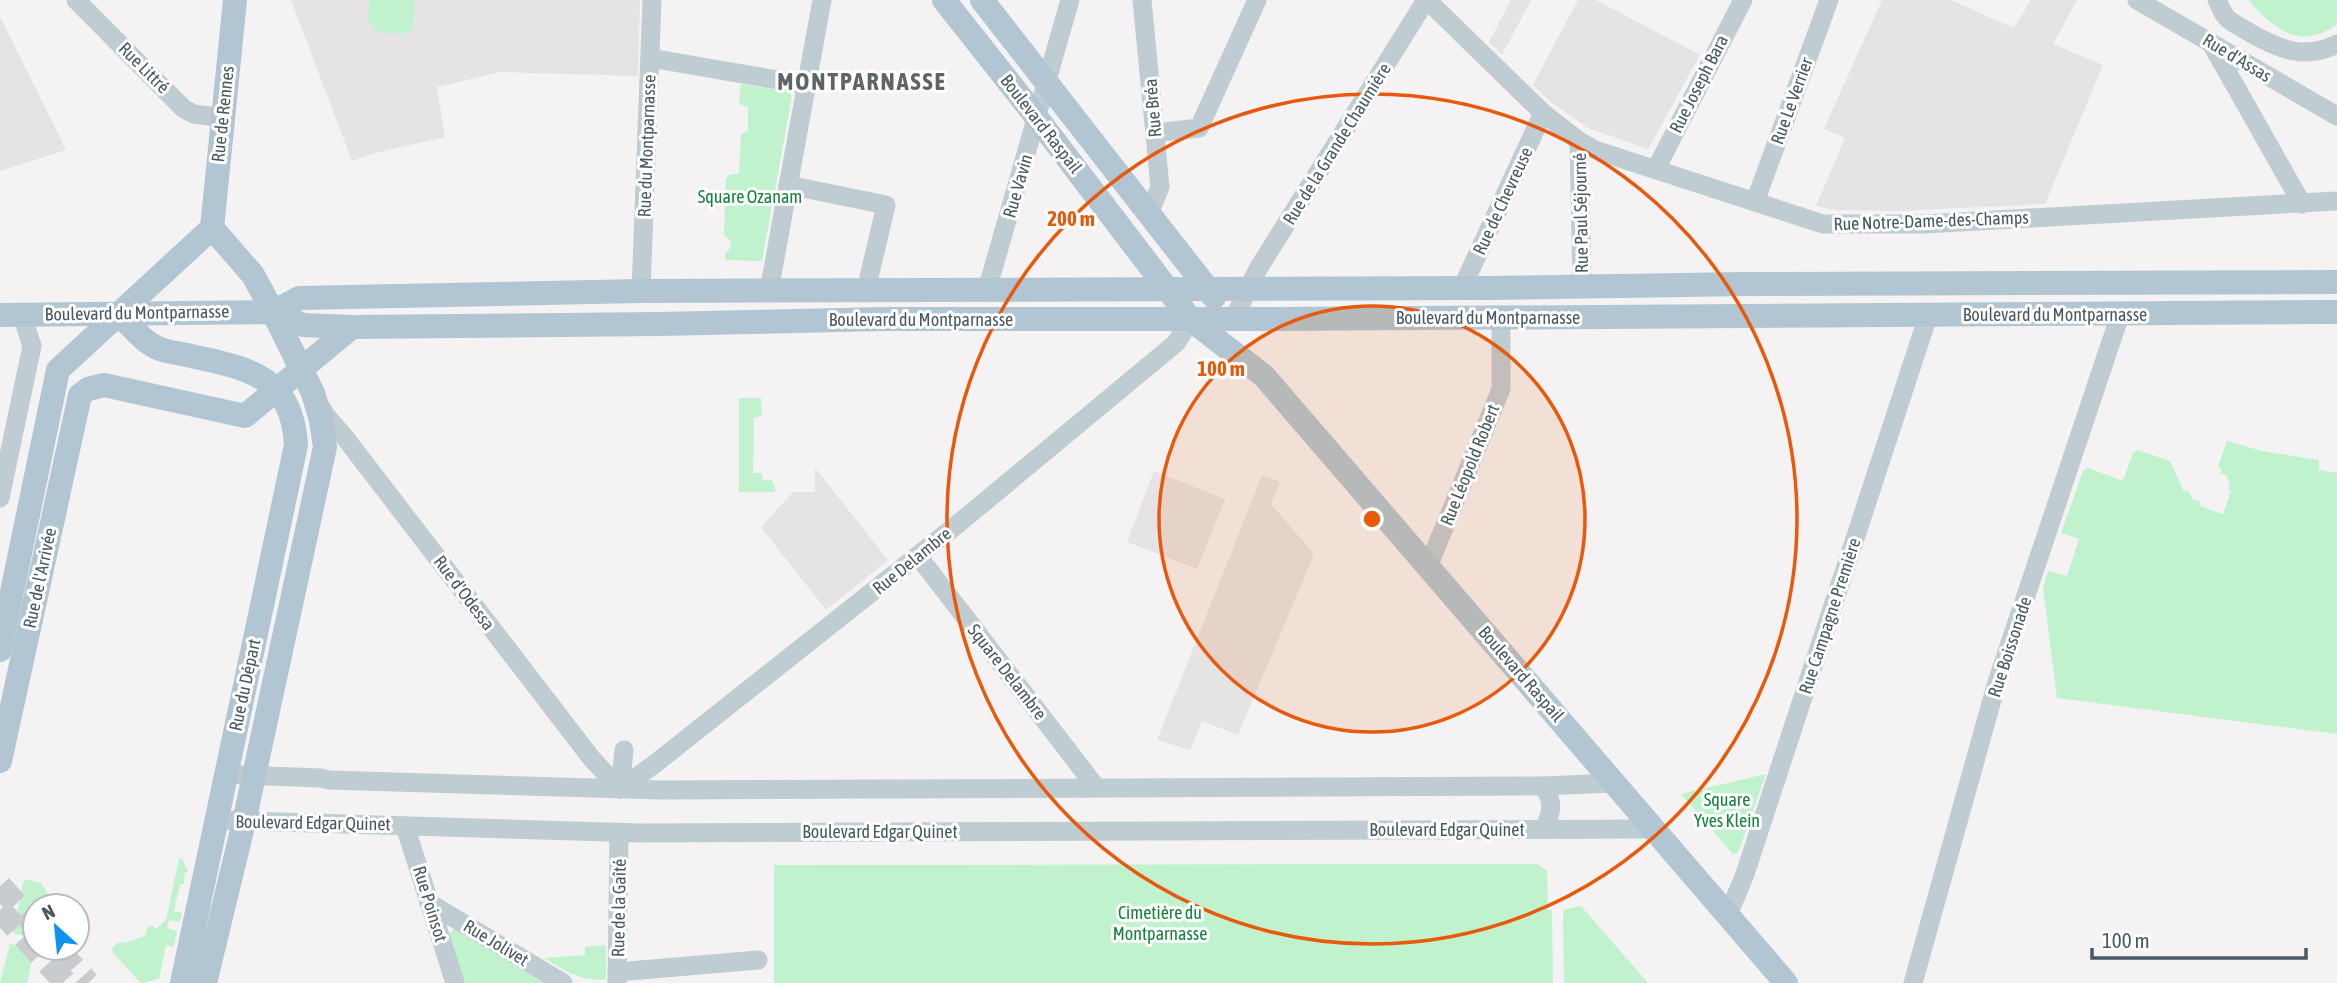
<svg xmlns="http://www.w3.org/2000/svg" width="2337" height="983" font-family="'Asap Condensed',sans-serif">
<rect width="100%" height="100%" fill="#f4f2f2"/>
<g fill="#e5e3e4">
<path d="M291 0H640L638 76 500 72 437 87 445 137 375 153 352 161Z"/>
<path d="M1511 0H1531L1502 55 1489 42Z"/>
<path d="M1578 0H1596L1700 55 1648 149 1588 128 1552 103 1533 85Z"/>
<path d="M1882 0H1950L2014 28 2031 0H2077L2053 44 2103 65 2045 204 1900 211 1834 210 1816 206 1845 138 1824 129Z"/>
<path d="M0 17 66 150 0 171Z"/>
<path d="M815 468 888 560 826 610 761 527 793 492H815Z"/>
<path d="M1154 471 1225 499 1197 569 1127 542Z"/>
<path d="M1262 475 1280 482 1271 504 1314 554 1238 735 1202 721 1190 750 1157 740Z"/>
</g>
<g fill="#c0f2cd">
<path d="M370 0H413L415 6 412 30 402 34 377 32 367 18Z"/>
<path d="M2248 0H2337V24C2300 52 2273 28 2248 0Z"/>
<path d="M741 84 789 92 792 96 762 261 725 260V253C734 248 732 239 724 235L726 179 730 174H739L741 135 748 130V107L739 104Z"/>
<path d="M739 398H761L762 415 754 418 753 473H762L763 480H772L776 492H739Z"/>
<path d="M2227 441 2262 451 2319 460V470L2337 473V734L2057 698 2043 588 2048 571 2067 576 2079 539 2061 533 2083 471 2088 468 2123 481 2133 453 2138 450 2170 461 2184 492 2188 490 2192 499 2201 502 2200 506 2223 514 2231 491 2228 489 2230 483 2226 475 2220 473 2221 468 2218 467Z"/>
<path d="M1766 774 1738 853 1733 854 1681 794Z"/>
<path d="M182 858 188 872H185L184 884H180L174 911 182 913 180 922 169 920 167 928 177 931 174 947 166 945 159 979 141 983 113 953 112 948 117 943 128 942 145 936 147 928 152 926 156 929 166 920 179 859Z"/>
<path d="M1537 864 1547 871 1548 910H1552L1553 983H774V865Z"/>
<path d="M24 879 41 883 47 892 44 906H35V938H33L13 933Z"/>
<path d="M1581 906 1648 983H1564L1563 910Z"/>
<path d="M454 929 544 983H464L449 934Z"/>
<path d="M10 944 34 950 27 983H0Z"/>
<path d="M606 945V979C582 983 564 970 544 958L585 955V947Z"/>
</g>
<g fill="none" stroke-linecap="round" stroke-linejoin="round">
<g stroke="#c9ccce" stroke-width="24" stroke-dasharray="24 12" stroke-linecap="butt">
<path d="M0 886 32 921"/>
<path d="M0 910 66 983"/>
<path d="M58 950 88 983"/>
</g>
<g stroke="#bfccd2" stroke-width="19">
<path d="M76 0 184 109 194 114 223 118"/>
<path d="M1142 0 1160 187 1149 214"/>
<path d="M1427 0 1543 113 1579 141 1595 150 1823 224H1924L2337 201"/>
<path d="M2137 0 2337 116"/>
<path d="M2217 0C2220 6 2223 15 2228 19 2235 25 2245 29 2252 34 2281 50 2305 60 2337 44"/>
<path d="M2211 43 2302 204"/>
<path d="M650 58 806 85"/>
<path d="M1155 133 1199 128 1257 0"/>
<path d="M1579 141 1582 286"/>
<path d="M1656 169 1743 0"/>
<path d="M788 185 886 205 866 290"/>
<path d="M1755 202 1829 0"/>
<path d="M1462 288 1543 113"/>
<path d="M987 290 1070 0"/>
<path d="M641 291 652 0"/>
<path d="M769 291 822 0"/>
<path d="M1233 320 1258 269 1426 0"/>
<path d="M319 404 327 417 343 435 592 759 620 789"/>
<path d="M0 498 32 346 22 315"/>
<path d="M918 556 1096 787"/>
<path d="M1428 567 1501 389V318"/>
<path d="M240 775 321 778 329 780 661 790 1544 786 1613 783"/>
<path d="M1544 786C1554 803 1552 812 1544 829"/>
<path d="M620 789 656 763 959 523 1176 343 1191 320"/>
<path d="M620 789 624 750"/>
<path d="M216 820 640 833 1653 829"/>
<path d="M405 826 455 983"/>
<path d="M429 903 563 983"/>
<path d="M1728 915 1745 874 1928 316"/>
<path d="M617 972 758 960"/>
<path d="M617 983 619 832"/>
<path d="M1913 983 1997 682 2120 315"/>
</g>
<g stroke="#b1c6d2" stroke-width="24">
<path d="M944 0 1027 105 1191 320 1264 376 1786 983"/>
<path d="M982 0 1214 297"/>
<path d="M212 228 235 0"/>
<path d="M273 312 299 298 641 291 1487 288 1744 284 2337 282"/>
<path d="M119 314C131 326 144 343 160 349 168 352 178 353 187 355 244 368 292 373 296 445L182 983"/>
<path d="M0 315 273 312 303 325 352 327 658 324 884 319H1280L2337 312"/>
<path d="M0 650 58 370 212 228"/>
<path d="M0 761 80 395 88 389 104 385 245 416 352 327"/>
<path d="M205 983 244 822 325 447 321 420 313 393 273 312 253 275 212 228"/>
</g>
</g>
<circle cx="1372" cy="519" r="213" fill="#e8590c" fill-opacity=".12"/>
<g fill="none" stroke="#e8590c" stroke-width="3.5">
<circle cx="1372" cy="519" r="213"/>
<circle cx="1372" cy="519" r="425"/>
</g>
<g text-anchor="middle" stroke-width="6" stroke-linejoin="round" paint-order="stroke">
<g font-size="18" fill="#485961" stroke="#fff">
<text transform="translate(2237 58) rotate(31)" y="6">Rue d'Assas</text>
<text transform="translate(144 68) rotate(45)" y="6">Rue Littré</text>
<text transform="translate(1699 84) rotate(-63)" y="6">Rue Joseph Bara</text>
<text transform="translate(1792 101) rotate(-70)" y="6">Rue Le Verrier</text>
<text transform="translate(1153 108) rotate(-95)" y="6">Rue Bréa</text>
<text transform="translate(223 114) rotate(-84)" y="6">Rue de Rennes</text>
<text transform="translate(1041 124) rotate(52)" y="6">Boulevard Raspail</text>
<text transform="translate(1337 144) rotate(-58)" y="6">Rue de la Grande Chaumière</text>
<text transform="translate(647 146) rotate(-88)" y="6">Rue du Montparnasse</text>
<text transform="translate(1018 186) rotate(-74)" y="6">Rue Vavin</text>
<text transform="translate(1503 201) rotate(-65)" y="6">Rue de Chevreuse</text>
<text transform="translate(1581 213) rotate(-91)" y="6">Rue Paul Séjourné</text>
<text transform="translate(1931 221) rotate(-2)" y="6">Rue Notre-Dame-des-Champs</text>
<text transform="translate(137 313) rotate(-1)" y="6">Boulevard du Montparnasse</text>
<text x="2055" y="321">Boulevard du Montparnasse</text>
<text x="1488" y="324">Boulevard du Montparnasse</text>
<text x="921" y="326">Boulevard du Montparnasse</text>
<text transform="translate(1470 465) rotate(-68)" y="6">Rue Léopold Robert</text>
<text transform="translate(912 561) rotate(-39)" y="6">Rue Delambre</text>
<text transform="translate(40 578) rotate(-78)" y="6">Rue de l'Arrivée</text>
<text transform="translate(464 593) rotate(53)" y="6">Rue d'Odessa</text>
<text transform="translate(1830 616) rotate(-72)" y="6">Rue Campagne Première</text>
<text transform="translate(2010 647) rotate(-72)" y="6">Rue Boissonade</text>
<text transform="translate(1007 672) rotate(52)" y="6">Square Delambre</text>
<text transform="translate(1521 674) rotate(49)" y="6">Boulevard Raspail</text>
<text transform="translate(245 685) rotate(-78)" y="6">Rue du Départ</text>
<text transform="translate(313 823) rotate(1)" y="6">Boulevard Edgar Quinet</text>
<text x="1447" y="836">Boulevard Edgar Quinet</text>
<text x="880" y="838">Boulevard Edgar Quinet</text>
<text transform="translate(430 904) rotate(73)" y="6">Rue Poinsot</text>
<text transform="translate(619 908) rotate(-89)" y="6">Rue de la Gaîté</text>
<text transform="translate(496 943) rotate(31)" y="6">Rue Jolivet</text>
</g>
<g font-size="18" fill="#13833b" stroke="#fff">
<text x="750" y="203">Square Ozanam</text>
<text x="1727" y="806">Square<tspan x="1727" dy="21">Yves Klein</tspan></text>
<text x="1160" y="919">Cimetière du<tspan x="1160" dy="21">Montparnasse</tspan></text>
</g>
<g font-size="24" font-weight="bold" letter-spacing="2" fill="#5e6467" stroke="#fff">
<text x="862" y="90">MONTPARNASSE</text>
</g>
</g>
<circle cx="1372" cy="519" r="10" fill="#e8590c" stroke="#fff" stroke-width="3.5"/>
<g font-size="21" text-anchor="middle" font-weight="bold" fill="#e8590c" stroke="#fff" stroke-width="6" stroke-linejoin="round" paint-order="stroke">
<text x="1071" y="226">200 m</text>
<text x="1221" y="376">100 m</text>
</g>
<g transform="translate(56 927) rotate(333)"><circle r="33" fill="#ffffff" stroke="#b6bdc0" stroke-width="2"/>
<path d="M0-5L12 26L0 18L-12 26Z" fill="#1191f0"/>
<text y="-10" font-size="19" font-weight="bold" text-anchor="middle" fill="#485961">N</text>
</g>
<path d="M2092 948v10h214v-10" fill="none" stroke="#485961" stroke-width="3.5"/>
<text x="2102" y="948" font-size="21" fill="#485961" stroke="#ffffff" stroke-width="5" paint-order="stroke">100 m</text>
</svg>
